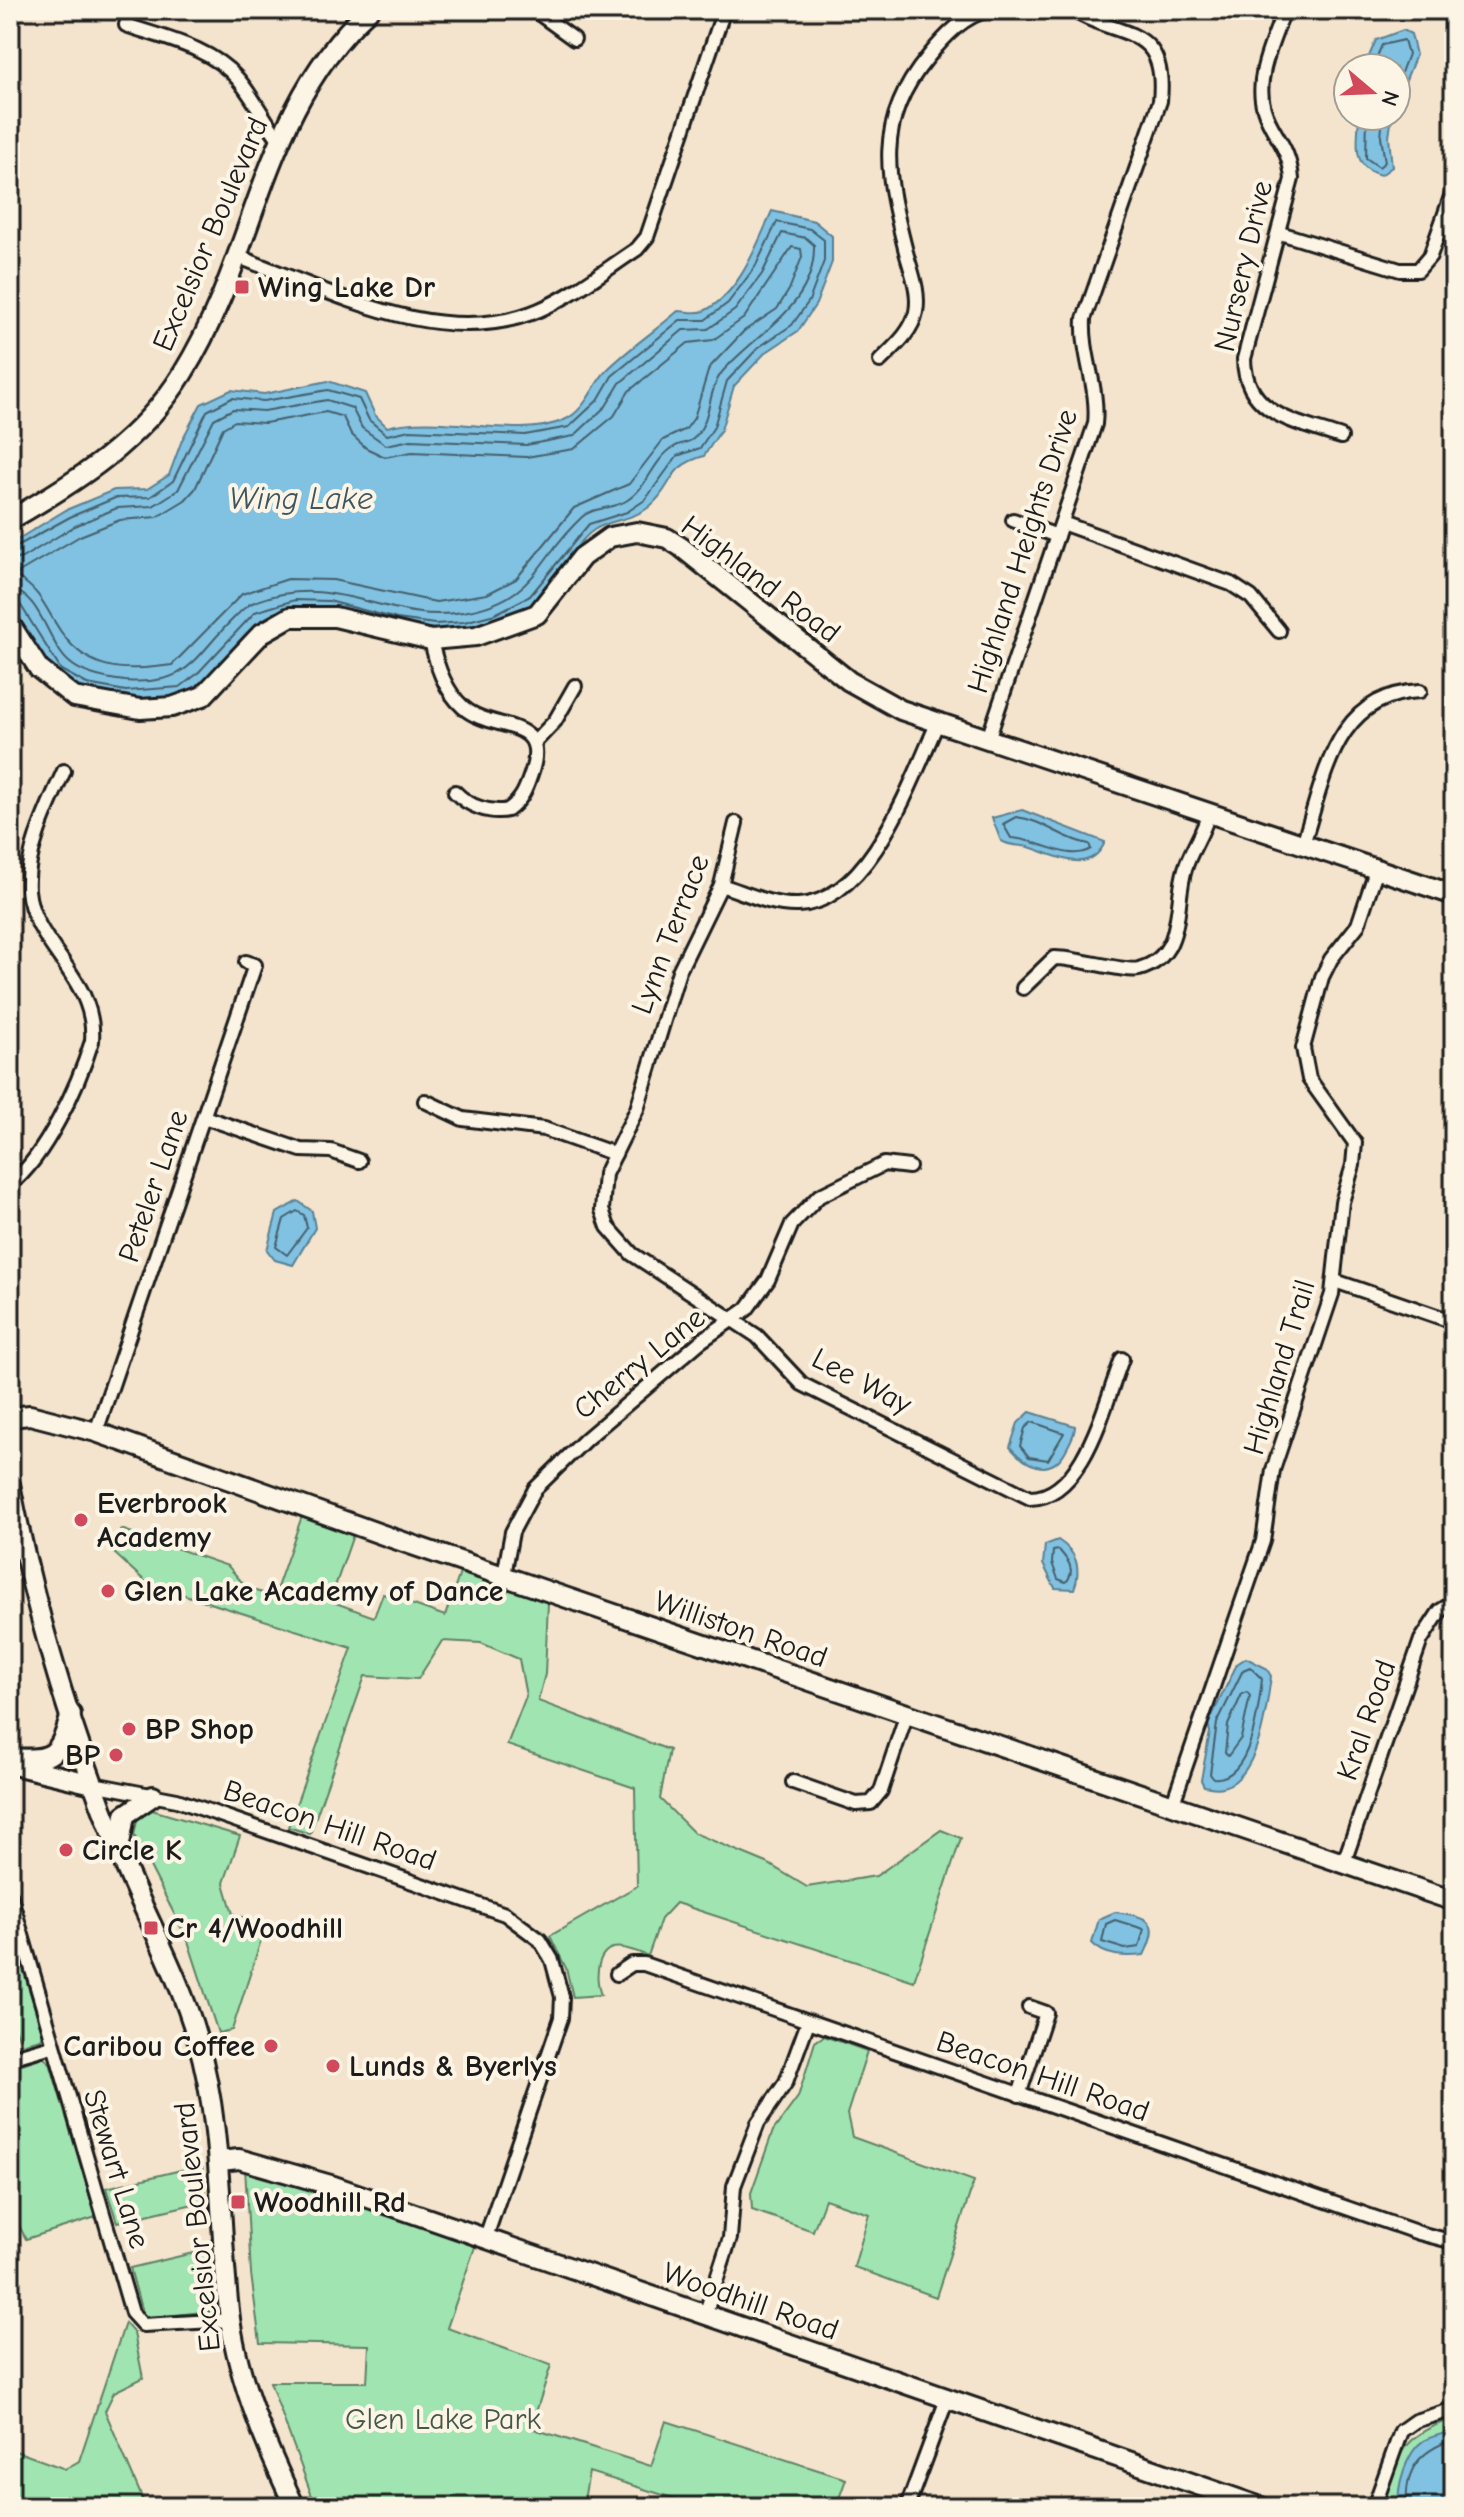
<svg xmlns="http://www.w3.org/2000/svg" width="1464" height="2517" font-family="'Comic Neue',sans-serif">
<rect width="100%" height="100%" fill="#f5e4cd"/>
<filter id="ink" filterUnits="userSpaceOnUse"><feTurbulence type="fractalNoise" baseFrequency=".0125" numOctaves="2"/><feDisplacementMap in="SourceGraphic" scale="16" xChannelSelector="R" yChannelSelector="G"/><feConvolveMatrix kernelMatrix="1 2 1 2 8 2 1 2 1" color-interpolation-filters="sRGB"/></filter>
<g filter="url(#ink)">
<g fill="#a0e5b1" stroke="#5e8066" stroke-width="2">
<path d="M302 1516 353 1535 330 1601 374 1617 383 1594 445 1616 460 1573 548 1602 545 1674 538 1701 669 1750 660 1799 694 1833 767 1863 807 1887 876 1876 941 1830 961 1838 914 1981 676 1903 661 1919 648 1956C640 1953 631 1949 623 1948 596 1943 594 1978 601 1995L573 1997 566 1968 550 1936 637 1886 635 1788 507 1745 526 1696 519 1659 481 1643 442 1641 418 1679 365 1676 310 1834 288 1827 352 1648 147 1583 113 1552 121 1529 228 1566 248 1589 274 1596Z"/>
<path d="M152 1810 240 1836 224 1883 233 1914 266 1925 232 2030 218 2033 188 1941 134 1835 138 1816Z"/>
<path d="M18 1953 43 2035 41 2039 21 2044 10 2011V1955Z"/>
<path d="M824 2036 867 2051 847 2114 852 2137 974 2181 936 2297 854 2267 869 2214 825 2199 813 2231 752 2210 751 2193 773 2131 798 2097 815 2042Z"/>
<path d="M43 2057 50 2063 96 2217 26 2239 16 2220 10 2222V2137L18 2134 10 2103V2068Z"/>
<path d="M202 2165 206 2201 117 2222 106 2188Z"/>
<path d="M245 2167 476 2244 447 2328 551 2365 531 2428 651 2466 666 2421 846 2479 836 2507H702L589 2472 583 2506 517 2501 515 2507H316L270 2382H367L369 2345 260 2343 251 2274Z"/>
<path d="M210 2249 216 2303 212 2311 147 2318 142 2312 130 2268Z"/>
<path d="M125 2323 134 2333 143 2378 114 2392 105 2411 146 2507H10V2449L65 2469 79 2461Z"/>
<path d="M1454 2418V2430L1423 2441 1398 2498 1399 2507H1382C1401 2453 1396 2438 1454 2418Z"/>
</g>
<g fill="#81c2e2" stroke="#598093" stroke-width="2">
<path d="M1403 30 1411 34 1416 55 1396 104V68H1364L1376 40Z"/>
<path d="M1359 116H1392L1389 137 1392 167 1381 175C1350 168 1358 141 1359 116Z"/>
<path d="M772 211 814 221 832 236V262L816 304 798 331 765 353 734 386 721 430 704 456C665 467 675 486 649 507 632 521 610 519 594 530 568 548 558 589 532 605 469 642 424 630 357 615 338 611 317 606 297 608 241 613 229 671 184 693 172 700 150 697 136 698 74 702 31 661 11 604 5 588 10 561 10 544L66 510 114 490 147 489 169 475 182 440 201 404 231 390 264 394 328 381 365 393 375 415 387 427C442 412 517 441 564 420 586 411 592 385 607 370 628 349 655 331 678 311 686 311 697 314 704 311 740 294 757 244 772 211Z"/>
<path d="M1022 810 1105 842C1090 876 1057 856 1032 848 1020 844 1012 847 1001 841L992 818Z"/>
<path d="M298 1201 312 1211 315 1228 293 1265 275 1260 267 1250 277 1213Z"/>
<path d="M1030 1412 1075 1426C1075 1435 1070 1442 1066 1450 1051 1478 1027 1467 1010 1447L1018 1423Z"/>
<path d="M1058 1540C1077 1552 1082 1568 1074 1589L1055 1588 1043 1564 1045 1545Z"/>
<path d="M1246 1658 1266 1668 1271 1676C1267 1706 1259 1778 1223 1787 1218 1789 1210 1787 1204 1786L1201 1780 1210 1732 1208 1724 1237 1664Z"/>
<path d="M1115 1912C1150 1917 1161 1921 1144 1955 1125 1957 1105 1957 1092 1943L1099 1919Z"/>
<path d="M1454 2430V2507H1399C1396 2488 1406 2453 1423 2441 1431 2436 1445 2434 1454 2430Z"/>
</g>
<g fill="none" stroke-linecap="round" stroke-linejoin="round">
<g stroke="#445e6b" stroke-width="2">
<path d="M1372 68 1382 45 1404 40 1408 54 1396 86"/>
<path d="M1367 116 1366 158 1379 167 1385 162 1381 137 1383 116"/>
<path d="M792 247 801 249 802 257 789 290 777 309 744 331 709 368 694 418 686 429 663 440 629 484 574 508 516 579 487 594 436 602 333 580 288 579 242 594 172 665C122 672 84 672 56 624 44 604 38 589 17 577L19 572 80 536 120 520 157 517 185 500 195 489 223 428 235 421 265 423 326 412 343 417 351 434 366 448 385 457 412 452 526 457 574 449 614 416 629 391 688 343 713 340 744 318Z"/>
<path d="M10 550 70 517 115 498 150 497 173 481 207 411 232 398 264 401 328 390 359 399 369 420 387 435 410 430 525 435 569 427 598 400 612 376 680 320H705L728 303 755 267 777 222 810 229 824 240V261L809 301 792 325 759 347 727 381 714 427 700 448 677 456 645 500 627 512 589 524 530 596 495 614 464 622 435 624 397 619 329 601 295 600 255 612 197 674 180 687 126 691 87 684 61 670 20 604 10 600"/>
<path d="M10 560 22 558 75 526 117 508 153 506 178 490 214 419 233 409 264 411 327 400 352 408 362 428 386 445 411 440 526 445 574 436 606 406 620 383 683 330 708 329 735 310 762 274 782 233 806 238 814 245C816 306 757 332 723 371 707 390 712 419 695 437 690 444 681 442 674 447 653 459 648 488 626 501 613 509 593 507 582 517 535 560 537 600 463 612 388 625 339 571 257 601 247 604 240 612 233 619 193 658 190 686 125 681 107 679 83 675 69 662 48 644 40 592 10 590"/>
<path d="M1016 817C1044 820 1063 840 1089 844L1091 849C1068 863 1037 838 1011 838L1003 824Z"/>
<path d="M297 1211 304 1215 307 1228 287 1255 276 1247 284 1219Z"/>
<path d="M1032 1422 1064 1433 1048 1460 1029 1457 1020 1446 1025 1428Z"/>
<path d="M1059 1550C1067 1559 1077 1570 1066 1582L1058 1579 1052 1563 1053 1551Z"/>
<path d="M1250 1667 1262 1679C1259 1706 1251 1782 1213 1778L1210 1774 1217 1723 1243 1670Z"/>
<path d="M1247 1692 1250 1696 1241 1738 1228 1756 1225 1753 1228 1725 1242 1694Z"/>
<path d="M1115 1920 1144 1929 1139 1947 1125 1949 1102 1942 1106 1924Z"/>
<path d="M1407 2507C1404 2468 1420 2451 1454 2439"/>
</g>
<g stroke="#1c1c1c" stroke-width="18">
<g id="street">
<path d="M131 10 126 25C163 38 210 47 237 78 253 96 264 120 279 139"/>
<path d="M534 10 574 39"/>
<path d="M1284 10C1274 40 1254 77 1264 109 1272 136 1289 144 1292 179L1244 359C1245 415 1297 422 1341 437"/>
<path d="M1280 233 1400 270H1418L1430 256 1454 188"/>
<path d="M236 256C329 290 441 352 539 310 574 295 605 270 637 249L647 237 724 10"/>
<path d="M880 361C894 347 912 332 916 312 920 292 911 271 906 252 887 177 873 123 928 57 944 37 964 15 990 10"/>
<path d="M1013 520 1057 536"/>
<path d="M1062 523 1231 584 1251 597 1279 631"/>
<path d="M431 640C436 664 444 690 463 707 491 733 552 715 531 774 526 789 522 800 508 810 490 814 468 806 455 792"/>
<path d="M988 739 1095 424C1099 388 1082 356 1084 319L1160 101C1168 22 1116 39 1073 10"/>
<path d="M534 743 555 721 575 686"/>
<path d="M736 823 721 885 679 971 637 1109 605 1174 602 1210 608 1227 632 1254 757 1336 802 1384 1030 1498C1084 1498 1105 1402 1122 1359"/>
<path d="M1303 844C1325 777 1334 695 1420 691"/>
<path d="M721 885C746 893 771 906 798 905 870 902 911 781 937 724"/>
<path d="M1023 988 1054 958C1074 957 1127 973 1139 969 1186 956 1174 904 1185 869 1191 849 1204 833 1209 812"/>
<path d="M425 1101 463 1119 544 1129 615 1154"/>
<path d="M204 1117 301 1150 331 1151 359 1161"/>
<path d="M10 1185C46 1156 78 1086 92 1041 97 978 33 946 28 890 25 852 49 804 64 771"/>
<path d="M1335 1281 1454 1322"/>
<path d="M96 1432 255 965 246 962"/>
<path d="M504 1575 512 1532 535 1489 586 1439 701 1341 747 1309 768 1280 792 1224 819 1196 884 1164 909 1167"/>
<path d="M793 1782 856 1804 871 1803 881 1791 906 1716"/>
<path d="M93 1784 177 1800 505 1914 540 1940 552 1960 562 1997 561 2018 486 2237"/>
<path d="M1172 1806 1263 1541 1273 1470 1332 1294 1342 1202 1353 1165 1355 1143 1309 1079 1303 1048 1322 977 1331 959 1358 925 1377 868"/>
<path d="M1343 1865 1421 1640 1440 1611 1454 1602"/>
<path d="M10 1894 132 2313 143 2325 231 2320"/>
<path d="M617 1974 632 1964H644L1419 2233 1454 2242"/>
<path d="M10 2058 52 2046"/>
<path d="M1019 2095 1046 2013 1029 2007"/>
<path d="M705 2315 730 2238 734 2186 758 2123 786 2082 808 2022"/>
<path d="M907 2507 947 2399"/>
<path d="M1374 2507 1401 2431 1415 2421 1454 2409"/>
</g>
</g>
<g stroke="#1c1c1c" stroke-width="24">
<g id="secondary">
<path d="M10 520C78 481 141 441 183 373 257 254 261 108 369 10"/>
<path d="M10 624 39 669 74 697 140 709 172 707 203 696 262 633 290 617H335L431 640 476 636 537 614 582 557 610 537 637 532 667 538 681 547 849 681 901 710 1454 895"/>
<path d="M10 1417 30 1415 96 1432 386 1536 1454 1901"/>
<path d="M10 1484C34 1608 71 1732 118 1849 143 1912 178 1972 197 2038 224 2131 218 2224 230 2319 239 2383 267 2448 295 2507"/>
<path d="M10 1758C54 1761 59 1756 71 1714"/>
<path d="M18 1766 93 1784"/>
<path d="M119 1850 125 1815 153 1796"/>
<path d="M220 2161 239 2159 334 2186 1261 2507"/>
</g>
</g>
<use href="#street" stroke="#fcf5e5" stroke-width="12"/>
<use href="#secondary" stroke="#fcf5e5" stroke-width="18"/>
</g>
</g>
<g fill="#d1495b" stroke="#fcf5e5" stroke-width="3">
<rect x="234" y="279" width="16" height="16" rx="4"/>
<circle cx="81" cy="1520" r="8"/>
<circle cx="108" cy="1591" r="8"/>
<circle cx="129" cy="1729" r="8"/>
<circle cx="116" cy="1755" r="8"/>
<circle cx="66" cy="1850" r="8"/>
<rect x="143" y="1920" width="16" height="16" rx="4"/>
<circle cx="271" cy="2046" r="8"/>
<circle cx="333" cy="2066" r="8"/>
<rect x="230" y="2194" width="16" height="16" rx="4"/>
</g>
<g text-anchor="middle" stroke-width="8" stroke-linejoin="round" paint-order="stroke">
<g font-size="30" fill="#1c1c1c" stroke="#fcf5e5">
<text transform="translate(210 234) rotate(-67)" y="10">Excelsior Boulevard</text>
<text transform="translate(1243 266) rotate(-77)" y="10">Nursery Drive</text>
<text transform="translate(1022 551) rotate(-72)" y="10">Highland Heights Drive</text>
<text transform="translate(761 579) rotate(37)" y="10">Highland Road</text>
<text transform="translate(670 934) rotate(-69)" y="10">Lynn Terrace</text>
<text transform="translate(153 1186) rotate(-71)" y="10">Peteler Lane</text>
<text transform="translate(639 1363) rotate(-39)" y="10">Cherry Lane</text>
<text transform="translate(1279 1367) rotate(-73)" y="10">Highland Trail</text>
<text transform="translate(862 1381) rotate(28)" y="10">Lee Way</text>
<text transform="translate(741 1629) rotate(19)" y="10">Williston Road</text>
<text transform="translate(1366 1720) rotate(-71)" y="10">Kral Road</text>
<text transform="translate(330 1825) rotate(19)" y="10">Beacon Hill Road</text>
<text transform="translate(1043 2076) rotate(19)" y="10">Beacon Hill Road</text>
<text transform="translate(117 2169) rotate(73)" y="10">Stewart Lane</text>
<text transform="translate(197 2227) rotate(-96)" y="10">Excelsior Boulevard</text>
<text transform="translate(751 2301) rotate(19)" y="10">Woodhill Road</text>
</g>
<g font-size="30" font-weight="bold" fill="#1c1c1c" stroke="#fcf5e5" text-anchor="start">
<text x="258" y="297">Wing Lake Dr</text>
<text x="97" y="1513">Everbrook<tspan x="97" dy="34">Academy</tspan></text>
<text x="124" y="1601">Glen Lake Academy of Dance</text>
<text x="145" y="1739">BP Shop</text>
<text x="100" y="1765" text-anchor="end">BP</text>
<text x="82" y="1860">Circle K</text>
<text x="167" y="1938">Cr 4/Woodhill</text>
<text x="255" y="2056" text-anchor="end">Caribou Coffee</text>
<text x="349" y="2076">Lunds &amp; Byerlys</text>
<text x="254" y="2212">Woodhill Rd</text>
</g>
<g font-size="30" fill="#445849" stroke="#fcf5e5">
<text x="443" y="2429">Glen Lake Park</text>
</g>
<g font-size="32" font-style="italic" fill="#3f5661" stroke="#fcf5e5">
<text x="301" y="509">Wing Lake</text>
</g>
</g>
<rect width="1464" height="2517" fill="none" stroke="#fcf5e5" stroke-width="40"/>
<rect x="20" y="20" width="1424" height="2477" fill="none" stroke="#1c1c1c" stroke-width="3" filter="url(#ink)"/>
<g transform="translate(1372 92) rotate(109)"><circle r="38" fill="#fcf5e5" stroke="#a29e95" stroke-width="2"/>
<path d="M0-6L14 30L0 20L-14 30Z" fill="#d1495b"/>
<text y="-12" font-size="22" font-weight="bold" text-anchor="middle" fill="#1c1c1c">N</text>
</g>
</svg>
